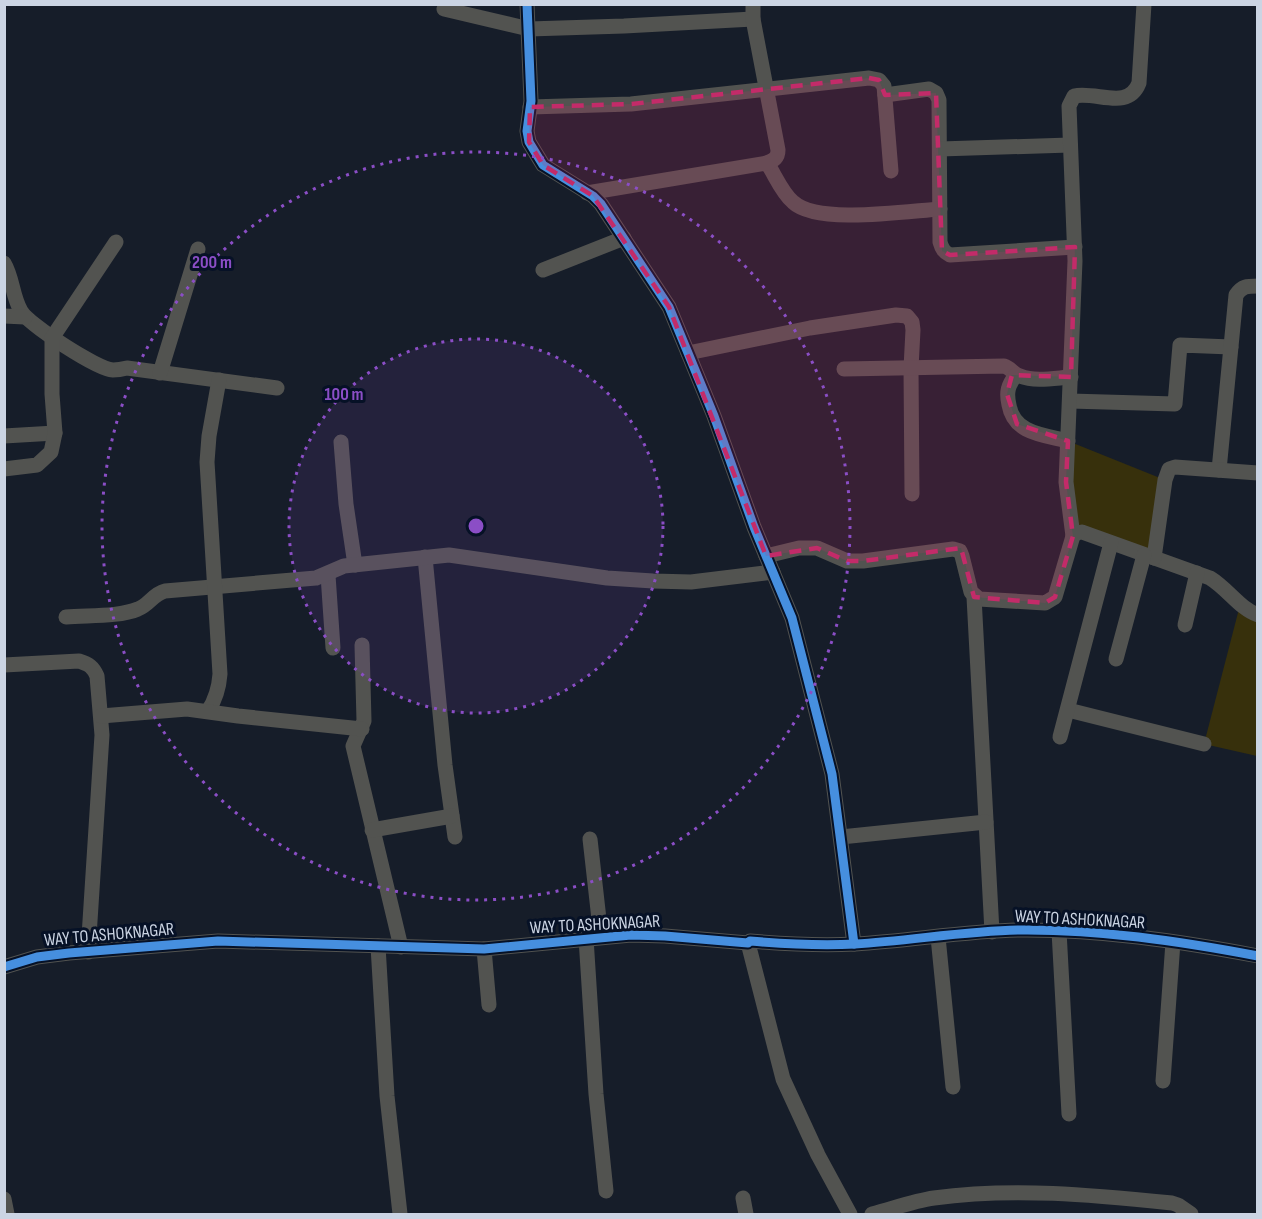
<svg xmlns="http://www.w3.org/2000/svg" width="1262" height="1219" font-family="'Sofia Sans Condensed',sans-serif">
<rect width="100%" height="100%" fill="#161d29"/>
<g fill="#37300c">
<path d="M1068 441 1165 480 1154 558 1073 536Z"/>
<path d="M1240 605 1257 611V756L1204 744Z"/>
</g>
<g fill="none" stroke-linecap="round" stroke-linejoin="round">
<g stroke="#525350" stroke-width="15">
<path d="M527 4 531 101 527 131 529 142 543 165 593 196 601 204 669 307 714 416 754 527 792 618 832 774 854 944"/>
<path d="M444 9 529 29 624 26 753 19"/>
<path d="M885 95 929 89 936 93 939 100 940 242C942 249 944 252 950 255L1075 247"/>
<path d="M530 107 631 104 869 78 879 80 884 86 891 171"/>
<path d="M940 149 1070 145"/>
<path d="M767 163C775 175 782 193 793 202 817 225 908 211 940 209"/>
<path d="M587 193 767 163C774 160 778 158 778 150L753 19V4"/>
<path d="M4 263C13 278 12 296 21 311 29 325 97 369 113 370 118 370 123 369 127 368L277 388"/>
<path d="M543 270 624 238"/>
<path d="M4 316 25 317"/>
<path d="M688 353 810 328 896 315 907 316 912 322 913 330 911 368 912 494"/>
<path d="M844 369 1004 366C1011 368 1013 374 1020 376 1035 382 1055 378 1071 377"/>
<path d="M160 373 198 249"/>
<path d="M1016 375C1008 385 1006 392 1009 405 1014 434 1044 435 1068 441"/>
<path d="M1070 401 1175 404 1180 345 1231 347"/>
<path d="M4 436 55 433"/>
<path d="M341 442 346 504 355 565"/>
<path d="M4 469 37 465 51 452 55 433 52 394V338L116 242"/>
<path d="M1219 470 1236 295C1242 286 1247 286 1258 286"/>
<path d="M1073 536 1066 482 1075 261 1069 106 1074 96C1097 91 1128 111 1139 83L1144 4"/>
<path d="M766 556 799 548H817L847 561H863L953 549 960 551 962 556 971 592 979 599 1045 603 1055 597 1073 536 1077 533 1082 532 1210 578C1228 589 1240 609 1258 615"/>
<path d="M425 557 445 765 455 837"/>
<path d="M1154 558 1165 480 1169 469 1175 467 1258 473"/>
<path d="M328 575 333 648"/>
<path d="M974 597 992 932"/>
<path d="M66 617C87 615 119 617 138 609 149 605 153 594 165 591L316 578 344 566 449 555 607 578 653 581 691 582 773 572"/>
<path d="M1185 625 1197 573"/>
<path d="M362 645 364 721 353 746 401 947"/>
<path d="M1116 659 1144 555"/>
<path d="M4 665 79 661C89 664 93 667 97 676L102 735 88 952"/>
<path d="M1068 710 1204 744"/>
<path d="M208 711C216 699 219 688 220 674L207 462 209 436 219 380"/>
<path d="M101 716 187 709 238 716 362 729"/>
<path d="M1060 737 1111 543"/>
<path d="M372 830 452 816"/>
<path d="M841 837 986 822"/>
<path d="M590 839 601 937"/>
<path d="M1059 931 1069 1114"/>
<path d="M938 937 953 1087"/>
<path d="M586 938 596 1094 606 1191"/>
<path d="M748 943 783 1079 818 1155 850 1214"/>
<path d="M378 946 387 1096 400 1214"/>
<path d="M484 949 489 1005"/>
<path d="M4 967 37 957 69 953 218 941 484 949 631 935 665 936 748 943 750 941C785 944 820 946 855 944 909 941 964 931 1018 930 1098 929 1179 941 1258 956"/>
<path d="M1163 1081 1173 942"/>
<path d="M743 1198 746 1214"/>
<path d="M4 1199 7 1214"/>
<path d="M872 1214C892 1209 913 1201 934 1198 1013 1187 1093 1195 1172 1203L1178 1205 1191 1214"/>
</g>
<g stroke="#061126" stroke-width="13">
<g id="cycleway">
<path d="M527 4 531 101 527 131 529 142 543 165 593 196 601 204 669 307 714 416 754 527 792 618 832 774 854 944"/>
<path d="M4 967 37 957 69 953 218 941 484 949 631 935 665 936 748 943 750 941C785 944 820 946 855 944 909 941 964 931 1018 930 1098 929 1179 941 1258 956"/>
</g>
</g>
<use href="#cycleway" stroke="#468fdf" stroke-width="9"/>
</g>
<path fill="#c32b69" fill-opacity="0.2" stroke="#c32b69" stroke-width="4.5" stroke-dasharray="12 8" stroke-linejoin="round" d="M869 78 879 80 885 95 936 93 942 251 950 255 1075 247 1071 377 1012 375 1007 394 1017 424 1068 441 1066 482 1073 536 1055 597 1045 603 974 597 961 548 863 561H847L817 548 766 556 669 307 593 196 543 165 529 142 530 107 631 104Z"/>
<circle cx="476" cy="526" r="187" fill="#8b4ec6" fill-opacity=".12"/>
<g fill="none" stroke="#8b4ec6" stroke-width="3" stroke-dasharray="3 6">
<circle cx="476" cy="526" r="187"/>
<circle cx="476" cy="526" r="374"/>
</g>
<g text-anchor="middle" stroke-width="6" stroke-linejoin="round" paint-order="stroke">
<g font-size="18" fill="#cbd4e3" stroke="#061126">
<text transform="translate(1080 919) rotate(3)" y="6">WAY TO ASHOKNAGAR</text>
<text transform="translate(595 924) rotate(-3)" y="6">WAY TO ASHOKNAGAR</text>
<text transform="translate(109 934) rotate(-5)" y="6">WAY TO ASHOKNAGAR</text>
</g>
</g>
<circle cx="476" cy="526" r="9" fill="#8b4ec6" stroke="#061126" stroke-width="3"/>
<g font-size="18" text-anchor="middle" font-weight="bold" fill="#8b4ec6" stroke="#061126" stroke-width="6" stroke-linejoin="round" paint-order="stroke">
<text x="212" y="268">200 m</text>
<text x="344" y="400">100 m</text>
</g>
<rect width="1262" height="1219" fill="none" stroke="#cbd4e3" stroke-width="12"/>
</svg>
